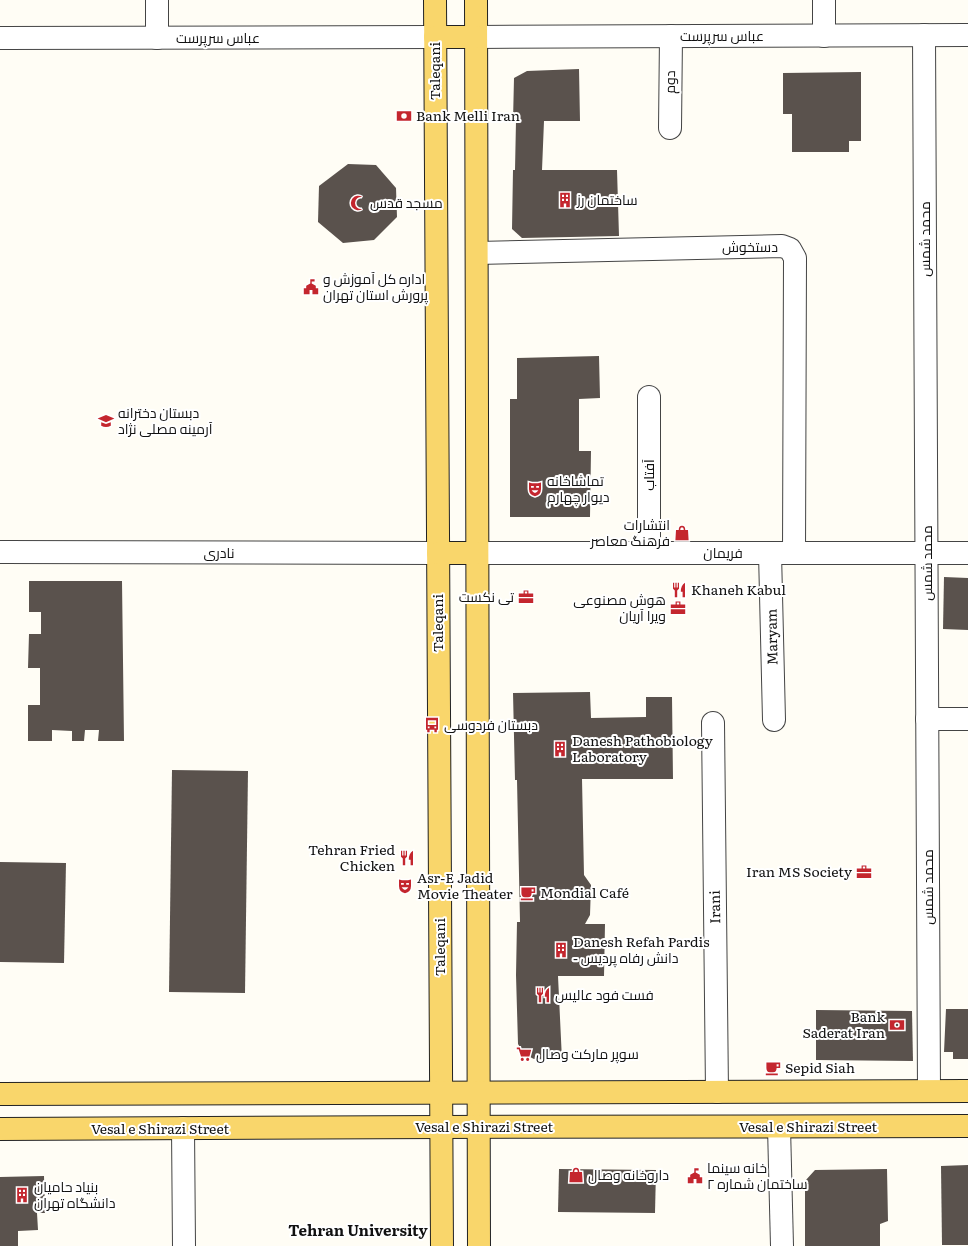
<svg xmlns="http://www.w3.org/2000/svg" width="968" height="1246" font-family="Literata,Cairo,serif">
<rect width="100%" height="100%" fill="#fffdf5"/>
<g fill="#5a524d">
<path d="M579 69 580 121H544L542 170H617L619 236 522 238 512 229 513 170H515L516 121H513L514 78 527 71Z"/>
<path d="M861 72V141H849V152H792V114H783V73Z"/>
<path d="M348 164 376 165 396 188 397 217 374 240 343 243 318 222 319 186Z"/>
<path d="M599 356 600 398 579 399V451H591L590 517H510V399H517V358Z"/>
<path d="M944 577 968 578V630L943 629Z"/>
<path d="M29 581H122L124 741H98L99 730H85L84 741H72V731L52 730V741H28V705H40V668H28L29 634H41V612H29Z"/>
<path d="M590 692 591 718 646 717V697H672L673 779H582L584 875 591 885 590 915 585 924H605L604 976H558L562 1060 534 1059 524 1054 518 1044 516 975 517 922H520L517 780H515L513 693Z"/>
<path d="M172 770 248 771 245 993 169 992Z"/>
<path d="M0 862 66 863 64 963 0 962Z"/>
<path d="M946 1009H968V1059H953V1052H944Z"/>
<path d="M816 1010 912 1011 913 1061 816 1060Z"/>
<path d="M968 1165V1245H942L941 1166Z"/>
<path d="M559 1169 656 1170 655 1213 558 1212Z"/>
<path d="M887 1169 888 1221 880 1224V1246H805V1181L815 1170Z"/>
<path d="M44 1176 45 1213H37L38 1230 18 1231V1246H0V1177Z"/>
</g>
<g fill="none" stroke-linecap="round" stroke-linejoin="round">
<g stroke="#444" stroke-width="24">
<g id="minor">
<path d="M157 0V38"/>
<path d="M924 35 929 1091"/>
<path d="M824 36V0"/>
<path d="M476 37 968 35"/>
<path d="M0 38 435 37"/>
<path d="M670 128 671 36"/>
<path d="M477 253 782 246 790 249 795 258 794 553"/>
<path d="M649 397V553"/>
<path d="M0 552 438 553"/>
<path d="M477 553H968"/>
<path d="M770 553 774 720"/>
<path d="M927 719H968"/>
<path d="M713 723 717 1092"/>
<path d="M779 1127 782 1246"/>
<path d="M183 1128 184 1246"/>
</g>
</g>
<g stroke="#222" stroke-width="24">
<g id="major">
<path d="M435 0 442 1246"/>
<path d="M476 0 479 1246"/>
<path d="M435 37H476"/>
<path d="M438 553H477"/>
<path d="M0 1094 968 1091"/>
<path d="M0 1129 442 1127 968 1126"/>
</g>
</g>
<use href="#minor" stroke="#fff" stroke-width="22"/>
<use href="#major" stroke="#f9d66b" stroke-width="22"/>
</g>
<defs>
<g id="bank-bare" transform="scale(1.2)"><path d="M-6-4H6V4H-6ZM0-2.3a2.3 2.3 0 1 0 0 4.6a2.3 2.3 0 1 0 0-4.6Z" fill="#c4262e" stroke="#fff" stroke-width="2.5" paint-order="stroke"/></g>
<g id="building-bare" transform="scale(1.2)"><path d="M-4-6H4V6H1V3H-1V6H-4ZM-2.5-4.3h1.7v1.8h-1.7ZM.8-4.3h1.7v1.8H.8ZM-2.5-1h1.7V.8h-1.7ZM.8-1h1.7V.8H.8Z" fill="#c4262e" stroke="#fff" stroke-width="2.5" paint-order="stroke"/></g>
<g id="mosque-bare" transform="scale(1.2)"><path d="M3.5-4.9A6 6 0 1 0 3.5 4.9A5 5 0 1 1 3.5-4.9Z" fill="#c4262e" stroke="#fff" stroke-width="2.5" paint-order="stroke"/></g>
<g id="civic-bare" transform="scale(1.2)"><path d="M-.6-6.5H3V-4.5H.6V-3L4-1V1h2V6H-6V1h2V-1L-.6-3ZM-1.2 2.5V6h2.4V2.5Z" fill="#c4262e" stroke="#fff" stroke-width="2.5" paint-order="stroke"/></g>
<g id="school-bare" transform="scale(1.2)"><path d="M0-5L7-2L0 1L-7-2ZM-4 1L0 2.5L4 1V4Q0 6-4 4Z" fill="#c4262e" stroke="#fff" stroke-width="2.5" paint-order="stroke"/></g>
<g id="theatre-bare" transform="scale(1.2)"><path d="M-5-5.5Q0-4 5-5.5V0Q5 5 0 6Q-5 5-5 0ZM-3.3-2.5H-1v1.5H-3.3ZM1-2.5H3.3v1.5H1ZM-2.8 1Q0 5.5 2.8 1Z" fill="#c4262e" stroke="#fff" stroke-width="2.5" paint-order="stroke"/></g>
<g id="shop-bare" transform="scale(1.2)"><path d="M-5-2.5h2.3a2.7 3.5 0 0 1 5.4 0H5L5.5 6h-11ZM-1.5-2.5h3a1.5 2.3 0 0 0-3 0Z" fill="#c4262e" stroke="#fff" stroke-width="2.5" paint-order="stroke"/></g>
<g id="restaurant-bare" transform="scale(1.2)"><path d="M-5-6h1v4h1v-4h1v4h1v-4h1v5L-1.5 .5V6h-2V.5L-5-1ZM5-6V6H3V1.5H1.5Q1.5-4 5-6Z" fill="#c4262e" stroke="#fff" stroke-width="2.5" paint-order="stroke"/></g>
<g id="office-bare" transform="scale(1.2)"><path d="M-6-3h4V-5.5h4V-3h4V5H-6ZM-1-4.5V-3h2v-1.5ZM-6 0V1H6V0Z" fill="#c4262e" stroke="#fff" stroke-width="2.5" paint-order="stroke"/></g>
<g id="bus-bare" transform="scale(1.2)"><path d="M-5-6H5V4H4V6H2V4H-2V6H-4V4H-5ZM-3.5-4V0h7V-4ZM-3.5 1.2v1.5H-2V1.2ZM2 1.2v1.5H3.5V1.2Z" fill="#c4262e" stroke="#fff" stroke-width="2.5" paint-order="stroke"/></g>
<g id="cafe-bare" transform="scale(1.2)"><path d="M-5.5-4.5H6V0H3Q3 3.5 0 3.5H-2.5Q-5.5 3.5-5.5 0ZM3-3.2v2h1.7v-2ZM-6 4.5H4V6H-6Z" fill="#c4262e" stroke="#fff" stroke-width="2.5" paint-order="stroke"/></g>
<g id="supermarket-bare" transform="scale(1.2)"><path d="M-6-5.5h2.5l.6 2H6L4.5 2H-2.5L-4.4-4H-6ZM-1.5 3.2a1.3 1.3 0 1 0 .1 0ZM3 3.2a1.3 1.3 0 1 0 .1 0Z" fill="#c4262e" stroke="#fff" stroke-width="2.5" paint-order="stroke"/></g>
</defs>
<g fill-rule="evenodd">
<use href="#bank-bare" x="404" y="116"/>
<use href="#building-bare" x="565" y="200"/>
<use href="#mosque-bare" x="358" y="203"/>
<use href="#civic-bare" x="311" y="287"/>
<use href="#school-bare" x="106" y="421"/>
<use href="#theatre-bare" x="535" y="489"/>
<use href="#shop-bare" x="682" y="533"/>
<use href="#restaurant-bare" x="679" y="590"/>
<use href="#office-bare" x="526" y="597"/>
<use href="#office-bare" x="678" y="608"/>
<use href="#bus-bare" x="432" y="725"/>
<use href="#building-bare" x="560" y="749"/>
<use href="#restaurant-bare" x="407" y="858"/>
<use href="#office-bare" x="864" y="872"/>
<use href="#theatre-bare" x="405" y="886"/>
<use href="#cafe-bare" x="528" y="893"/>
<use href="#building-bare" x="561" y="950"/>
<use href="#restaurant-bare" x="543" y="995"/>
<use href="#bank-bare" x="897" y="1025"/>
<use href="#supermarket-bare" x="524" y="1054"/>
<use href="#cafe-bare" x="773" y="1068"/>
<use href="#shop-bare" x="576" y="1175"/>
<use href="#civic-bare" x="695" y="1176"/>
<use href="#building-bare" x="22" y="1195"/>
</g>
<g text-anchor="middle" stroke-width="4" stroke-linejoin="round" paint-order="stroke">
<g font-size="14" fill="#111" stroke="#fff">
<text x="722" y="41">عباس سرپرست</text>
<text x="218" y="43">عباس سرپرست</text>
<text transform="translate(435 71) rotate(-90)" y="5">Taleqani</text>
<text transform="translate(670 82) rotate(-89)" y="5">دوم</text>
<text transform="translate(925 239) rotate(-90)" y="5">محمد شمس</text>
<text x="750" y="252">دستخوش</text>
<text transform="translate(649 475) rotate(-90)" y="5">آفتاب</text>
<text x="219" y="558">نادری</text>
<text x="723" y="558">فریمان</text>
<text transform="translate(927 563) rotate(-90)" y="5">محمد شمس</text>
<text transform="translate(438 623) rotate(-90)" y="5">Taleqani</text>
<text transform="translate(772 637) rotate(-91)" y="5">Maryam</text>
<text transform="translate(928 887) rotate(-90)" y="5">محمد شمس</text>
<text transform="translate(715 907) rotate(-91)" y="5">Irani</text>
<text transform="translate(440 947) rotate(-90)" y="5">Taleqani</text>
<text x="484" y="1132">Vesal e Shirazi Street</text>
<text x="808" y="1132">Vesal e Shirazi Street</text>
<text x="160" y="1134">Vesal e Shirazi Street</text>
</g>
<g font-size="14" fill="#111" stroke="#fff" text-anchor="start">
<text x="416" y="121">Bank Melli Iran</text>
<text x="577" y="205">ساختمان رز</text>
<text x="370" y="208">مسجد قدس</text>
<text x="323" y="284">اداره کل آموزش و<tspan x="323" dy="16">پرورش استان تهران</tspan></text>
<text x="118" y="418">دبستان دخترانه<tspan x="118" dy="16">آرمینه مصلی نژاد</tspan></text>
<text x="547" y="486">تماشاخانه<tspan x="547" dy="16">دیوار چهارم</tspan></text>
<text x="670" y="530" text-anchor="end">انتشارات<tspan x="670" dy="16">فرهنگ معاصر</tspan></text>
<text x="691" y="595">Khaneh Kabul</text>
<text x="514" y="602" text-anchor="end">تی نکست</text>
<text x="666" y="605" text-anchor="end">هوش مصنوعی<tspan x="666" dy="16">ویرا آریان</tspan></text>
<text x="444" y="730">دبستان فردوسی</text>
<text x="572" y="746">Danesh Pathobiology<tspan x="572" dy="16">Laboratory</tspan></text>
<text x="395" y="855" text-anchor="end">Tehran Fried<tspan x="395" dy="16">Chicken</tspan></text>
<text x="852" y="877" text-anchor="end">Iran MS Society</text>
<text x="417" y="883">Asr-E Jadid<tspan x="417" dy="16">Movie Theater</tspan></text>
<text x="540" y="898">Mondial Café</text>
<text x="573" y="947">Danesh Refah Pardis<tspan x="573" dy="16">- دانش رفاه پردیس</tspan></text>
<text x="555" y="1000">فست فود عالیس</text>
<text x="885" y="1022" text-anchor="end">Bank<tspan x="885" dy="16">Saderat Iran</tspan></text>
<text x="536" y="1059">سوپر مارکت وصال</text>
<text x="785" y="1073">Sepid Siah</text>
<text x="707" y="1173">خانه سینما<tspan x="707" dy="16">ساختمان شماره ۲</tspan></text>
<text x="588" y="1180">داروخانه وصال</text>
<text x="34" y="1192">بنیاد حامیان<tspan x="34" dy="16">دانشگاه تهران</tspan></text>
</g>
<g font-size="15" font-weight="bold" fill="#111" stroke="#fff">
<text x="358" y="1236">Tehran University</text>
</g>
</g>
</svg>
